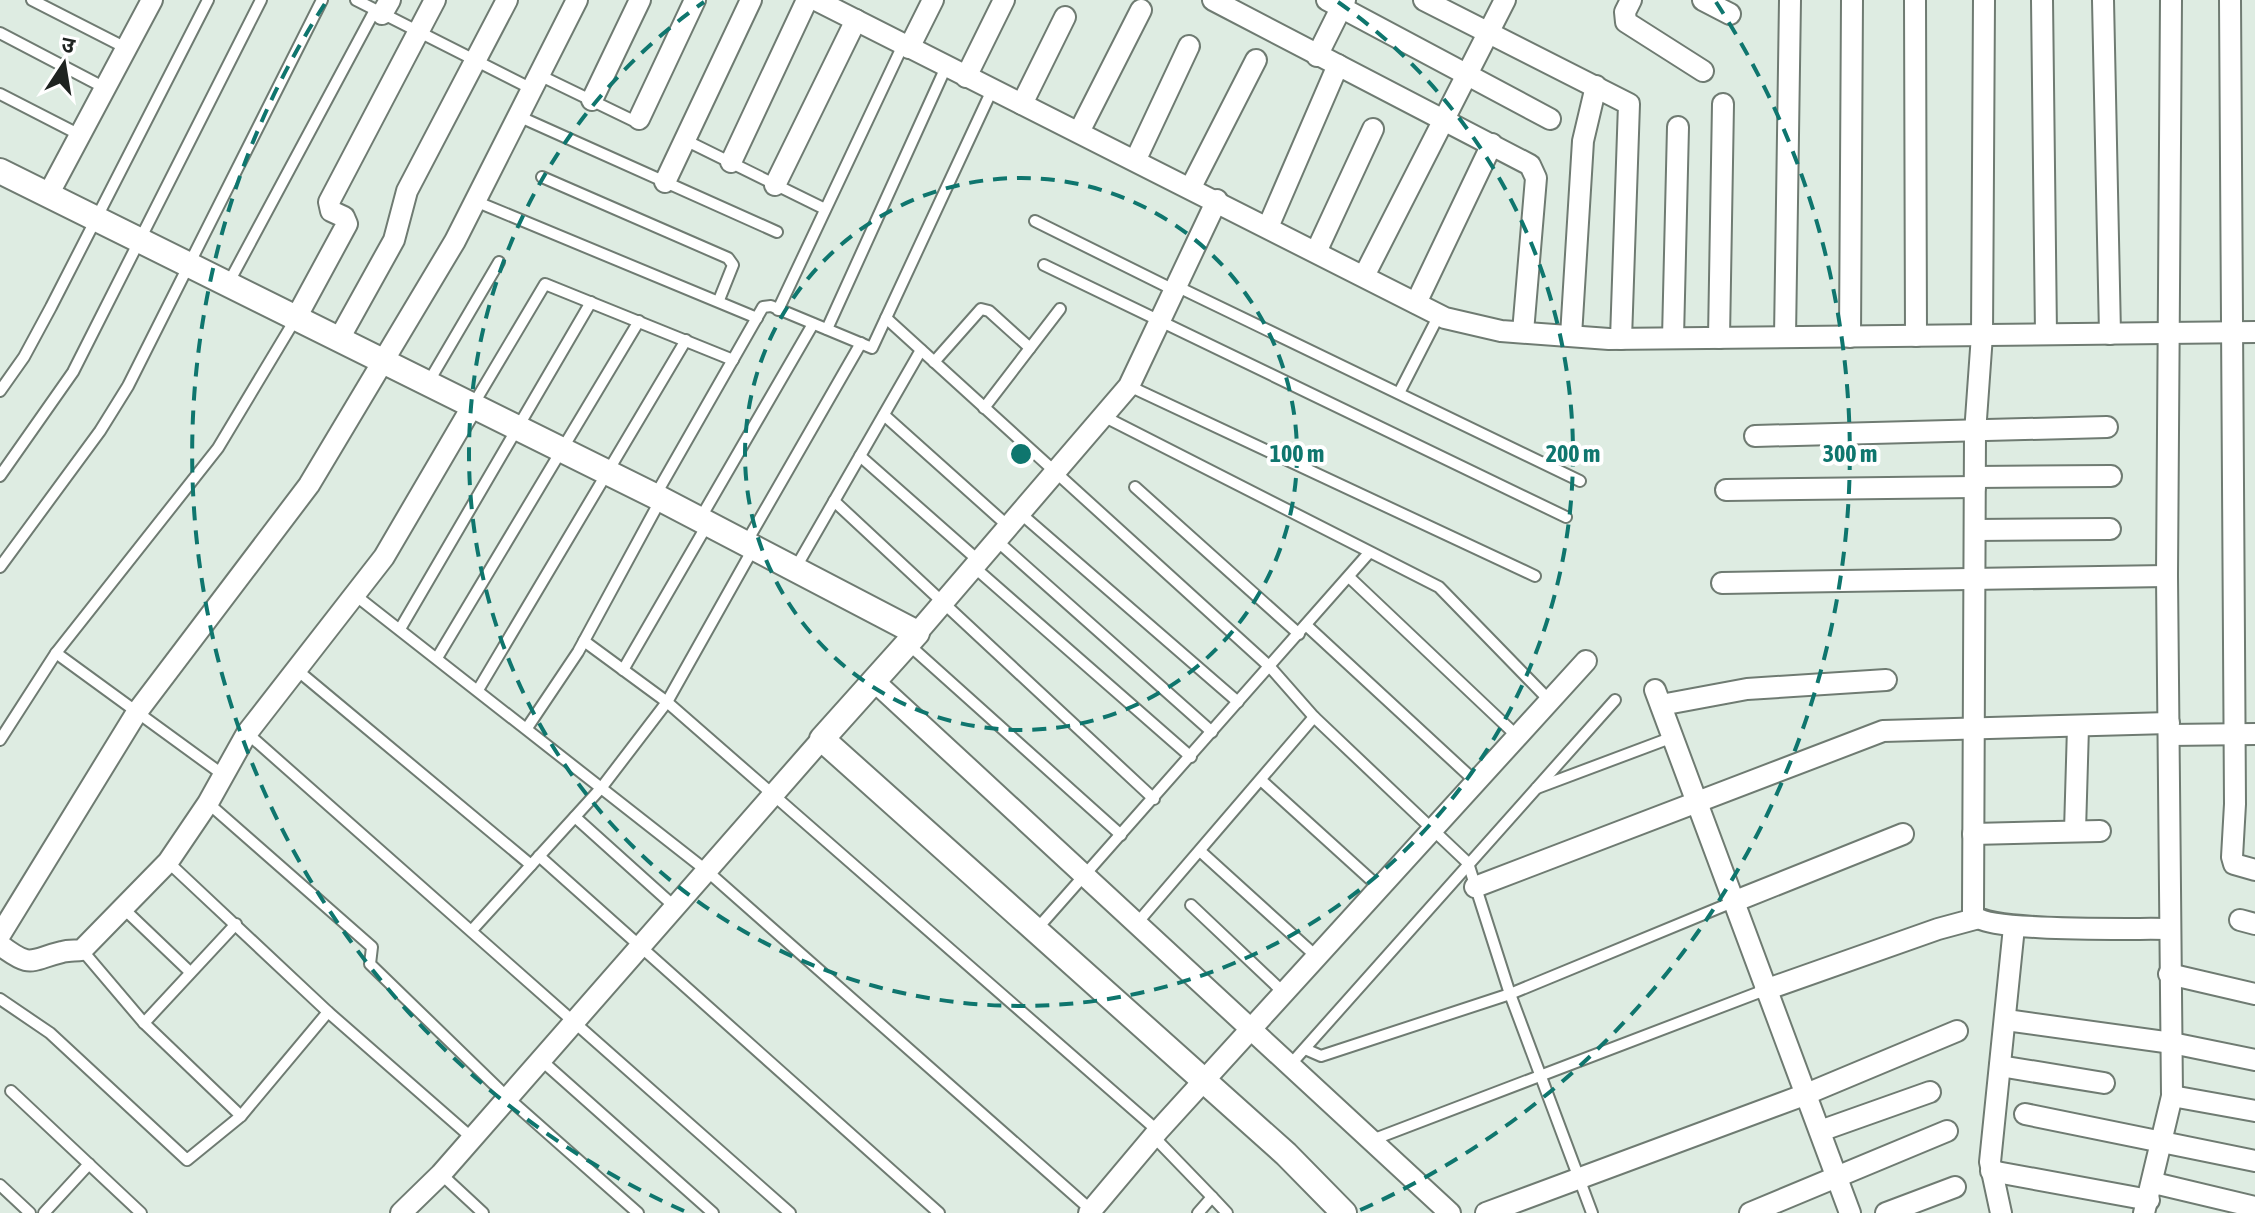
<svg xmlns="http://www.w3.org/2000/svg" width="2255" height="1213" font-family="'Asap Condensed','Noto Sans Devanagari',sans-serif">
<rect width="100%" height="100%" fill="#deece2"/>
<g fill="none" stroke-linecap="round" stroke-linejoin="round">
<g stroke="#6f7b72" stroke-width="14">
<g id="service">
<path d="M32 0 126 48"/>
<path d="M356 0 532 89"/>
<path d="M0 33 105 88"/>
<path d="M539 75 632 120 639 119"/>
<path d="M0 94 80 135"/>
<path d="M518 116 777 232"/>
<path d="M685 140 825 209"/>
<path d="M542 177 728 258 733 265 719 300"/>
<path d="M475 201 757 318"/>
<path d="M1035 221 1174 290"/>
<path d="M1044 265 1566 517"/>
<path d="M228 284 375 10"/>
<path d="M1176 286 1580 481"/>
<path d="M778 310 903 45"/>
<path d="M886 318 1270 667 1314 717 1468 863 1510 994 1592 1213"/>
<path d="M827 329 946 67"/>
<path d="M934 362 981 309 989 311 1030 348"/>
<path d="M428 383 499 262"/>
<path d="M1129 386 1535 576"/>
<path d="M0 391 24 357 51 307 208 0"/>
<path d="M1399 393 1439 315"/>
<path d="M473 405 545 284 733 360"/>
<path d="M984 408 1060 309"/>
<path d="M884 415 1008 526"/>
<path d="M1103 416 1439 587 1550 701"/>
<path d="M860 456 979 561"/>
<path d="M0 476 73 372 261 0"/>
<path d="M1135 487 1299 634"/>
<path d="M655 496 763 307 771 306 872 348 992 90"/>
<path d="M834 501 1154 799"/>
<path d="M1020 513 1238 702"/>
<path d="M700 519 813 324"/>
<path d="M996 540 1212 732"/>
<path d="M746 543 861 343"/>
<path d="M0 567 100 431 128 386 322 0"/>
<path d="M974 567 1191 757"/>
<path d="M795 569 921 350"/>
<path d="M1349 577 1517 736"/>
<path d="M355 595 707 871 1091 1210"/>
<path d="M1306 625 1476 782"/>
<path d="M400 629 591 302"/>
<path d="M584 641 667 702 1158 1131"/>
<path d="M908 644 1121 835"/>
<path d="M56 653 222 774"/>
<path d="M437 658 639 321"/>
<path d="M297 670 531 865"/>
<path d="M623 670 707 525"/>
<path d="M478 690 686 340"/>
<path d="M527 728 578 652 661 499"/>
<path d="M247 733 790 1213"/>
<path d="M0 740 56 653 218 448 296 318"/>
<path d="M1262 781 1380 888"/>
<path d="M1537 788 1673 737"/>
<path d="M208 803 372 947 370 964 508 1098 638 1213"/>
<path d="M575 817 675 907"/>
<path d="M1200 851 1317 957"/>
<path d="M539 856 939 1213"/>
<path d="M168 862 328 1012 472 1138"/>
<path d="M1191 905 1284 993"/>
<path d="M124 909 190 972"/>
<path d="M1138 922 1314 717"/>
<path d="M473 929 602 787 667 702 753 549"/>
<path d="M1036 930 1368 554"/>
<path d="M82 950 144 1023 241 1116"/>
<path d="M0 999 50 1033 187 1160 241 1116 328 1012"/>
<path d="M144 1023 236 924"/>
<path d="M1305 1049 1321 1056 1510 994 1733 902"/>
<path d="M541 1060 713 1213"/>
<path d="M1290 1065 1615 700"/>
<path d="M11 1091 141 1213"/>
<path d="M1154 1137 1212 1197 1198 1213"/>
<path d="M1372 1140 1765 990"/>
<path d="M441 1174 483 1213"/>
<path d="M0 1185 30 1213"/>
<path d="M1212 1197 1227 1213"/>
<path d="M44 1213 89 1164"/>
</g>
</g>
<g stroke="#6f7b72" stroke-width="24">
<g id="minor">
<path d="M816 0 1445 318 1501 331 1609 339 2255 332"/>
<path d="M1213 0 1530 165 1536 178 1523 332"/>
<path d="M1327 0 1550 119"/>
<path d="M1424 0 1629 104 1621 339"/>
<path d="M1631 0 1625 12 1626 22 1703 71"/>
<path d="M1703 0 1730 14"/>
<path d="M1915 0 1916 336"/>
<path d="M1984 0 1982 335 1975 433 1973 914C1985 933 2139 928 2169 929"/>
<path d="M2042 0 2046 334"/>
<path d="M2103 0 2110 334"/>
<path d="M2230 0 2235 804 2232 857 2234 864 2255 870"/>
<path d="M382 14 390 0"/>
<path d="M909 48 933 0"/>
<path d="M1317 56 1345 0"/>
<path d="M966 77 1004 0"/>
<path d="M592 100 640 0"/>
<path d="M1022 104 1065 17"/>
<path d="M639 119 695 0"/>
<path d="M1079 132 1141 10"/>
<path d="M1136 159 1189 46"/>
<path d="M731 162 807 0"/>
<path d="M665 182 751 0"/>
<path d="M775 185 856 20"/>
<path d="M1191 187 1256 60"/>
<path d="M48 195 152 0"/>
<path d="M1268 227 1338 65"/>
<path d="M1316 252 1373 129"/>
<path d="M1364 276 1505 0"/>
<path d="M1416 303 1492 144"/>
<path d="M296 318 347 224 344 217 331 211 329 202 435 0"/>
<path d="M1571 336 1583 141 1596 86"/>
<path d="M1785 337 1790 0"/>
<path d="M1850 337 1852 0"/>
<path d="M1673 338 1678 127"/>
<path d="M1719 338 1723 104"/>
<path d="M339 339 394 240 407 191 507 0"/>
<path d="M1755 436 2107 427"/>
<path d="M1975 477 2111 476"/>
<path d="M1726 490 1975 487"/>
<path d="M1975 530 2110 529"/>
<path d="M1722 583 2167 576"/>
<path d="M917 633 1129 386 1217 200"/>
<path d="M874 681 1450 1213"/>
<path d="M1655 690 1850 1213"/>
<path d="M1661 705 1747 689 1886 680"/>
<path d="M2169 735 2255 734"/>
<path d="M2075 831 2078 727"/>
<path d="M1973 834 2100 831"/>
<path d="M1475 887 1883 731 2169 723"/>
<path d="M1733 902 1903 834"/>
<path d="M2240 920 2255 924"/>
<path d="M0 935 137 712 309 485 455 241 577 0"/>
<path d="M0 945C32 969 29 960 62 952 69 950 76 951 82 950L168 862 208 803 247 733 384 557 473 405"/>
<path d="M2169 974 2255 994"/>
<path d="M1765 990 1938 929 1975 919"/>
<path d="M2006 1020 2172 1043 2255 1060"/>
<path d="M2000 1066 2104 1083"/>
<path d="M2172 1096 2255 1111"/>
<path d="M2025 1114 2255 1161"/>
<path d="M1820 1131 1930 1092"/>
<path d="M1991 1171 2149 1200"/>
<path d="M2154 1183 2255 1207"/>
<path d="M401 1213 441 1174 822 739"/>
<path d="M1089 1213 1158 1131 1586 661"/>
<path d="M1486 1213 1804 1095 1957 1031"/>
<path d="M1750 1213 1947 1131"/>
<path d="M1886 1213 1955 1187"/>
<path d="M2001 1213 1990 1162 2014 927"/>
<path d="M2144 1213 2172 1096 2167 576 2171 0"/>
</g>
</g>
<g stroke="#6f7b72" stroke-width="28">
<path id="tertiary" d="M0 171 655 496 917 633 822 739 1286 1154 1344 1213"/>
</g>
<use href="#service" stroke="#fff" stroke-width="10"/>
<use href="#minor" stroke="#fff" stroke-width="20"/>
<use href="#tertiary" stroke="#fff" stroke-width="24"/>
</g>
<g fill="none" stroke="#0f766e" stroke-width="4" stroke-dasharray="14 10">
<circle cx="1021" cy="454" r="276"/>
<path d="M1338 2A552 552 0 1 1 704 2"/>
<path d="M684 1211A829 829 0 0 1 326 2M1716 2A829 829 0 0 1 1358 1211"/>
</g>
<circle cx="1021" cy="454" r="12" fill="#0f766e" stroke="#fff" stroke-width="4"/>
<g font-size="24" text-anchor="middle" font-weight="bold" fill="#0f766e" stroke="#fff" stroke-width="8" stroke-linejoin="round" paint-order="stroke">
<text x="1297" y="462">100 m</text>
<text x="1573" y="462">200 m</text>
<text x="1850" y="462">300 m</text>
</g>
<g transform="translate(64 64) rotate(12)" stroke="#ffffff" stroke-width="6" paint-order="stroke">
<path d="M0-6L14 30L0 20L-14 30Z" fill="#1e2320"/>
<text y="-12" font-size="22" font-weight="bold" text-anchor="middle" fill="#1e2320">उ</text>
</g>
</svg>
